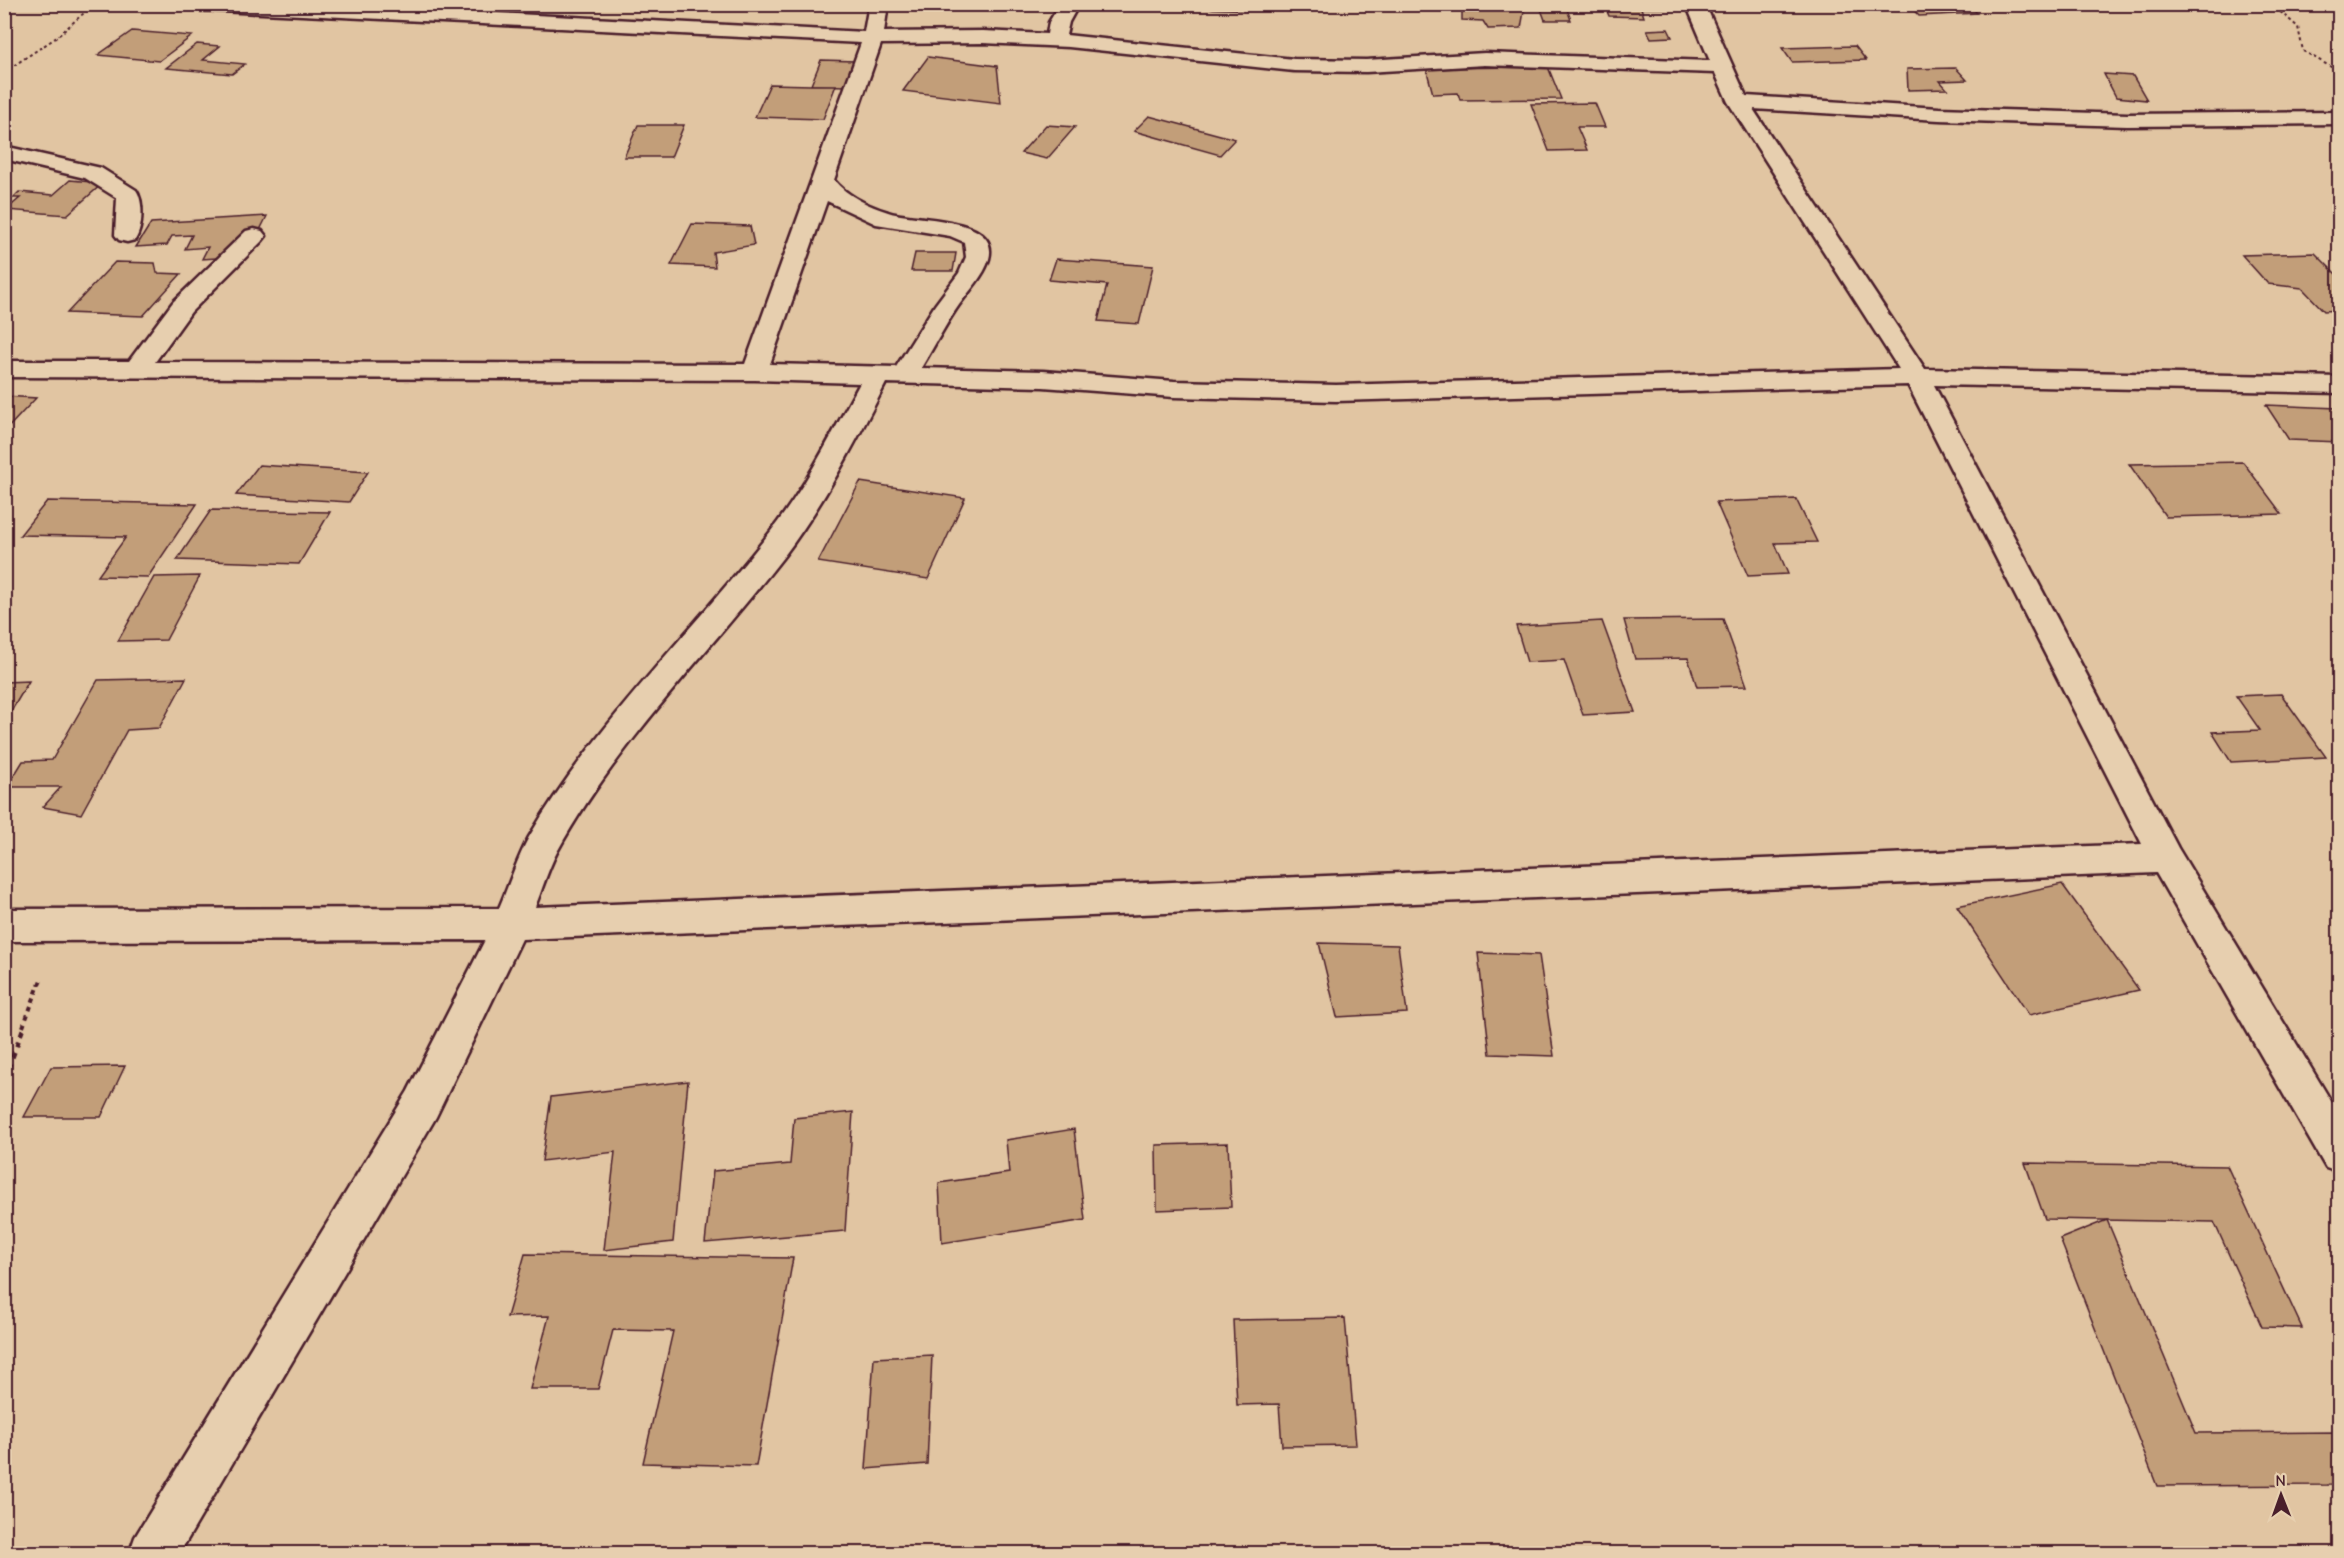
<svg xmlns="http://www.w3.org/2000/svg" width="2344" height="1558" font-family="'Comic Neue',sans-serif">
<rect width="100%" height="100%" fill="#e1c5a2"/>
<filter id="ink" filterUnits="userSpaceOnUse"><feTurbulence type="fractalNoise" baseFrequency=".0167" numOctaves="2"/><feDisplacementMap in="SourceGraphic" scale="12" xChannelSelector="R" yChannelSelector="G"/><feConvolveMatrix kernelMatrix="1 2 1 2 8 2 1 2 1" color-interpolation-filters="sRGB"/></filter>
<g filter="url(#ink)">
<g fill="#c29e79" stroke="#4a1f2b" stroke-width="1.5">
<path d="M1196 4H1256V10L1195 8Z"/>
<path d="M1473 4 1525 6 1521 28 1488 29 1483 21 1462 20V10H1476Z"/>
<path d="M1539 4H1565L1571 20H1545Z"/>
<path d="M1604 4H1674L1675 8H1641L1644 17 1609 16Z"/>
<path d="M1908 4H1969L1977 13 1919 16Z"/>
<path d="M1668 29 1672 37 1651 38 1647 30Z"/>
<path d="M132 31 192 36 159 61 98 55Z"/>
<path d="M197 44 220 46 203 60 245 64 232 74 166 68Z"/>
<path d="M1855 46 1866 60 1792 62 1782 48Z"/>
<path d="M928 57 997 66 1001 103 903 91Z"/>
<path d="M821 60 855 61 846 86 811 85Z"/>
<path d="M1548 67 1561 99 1460 100 1458 93 1433 94 1426 68Z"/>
<path d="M1956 68 1967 80 1940 81 1947 89 1908 90 1907 69Z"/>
<path d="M2104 74 2133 76 2147 100 2116 97Z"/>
<path d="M770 84 811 85H836L823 119 755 117Z"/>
<path d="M1595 103 1605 127H1577L1587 150 1549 151 1531 104Z"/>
<path d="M1149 116 1235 139 1220 155 1134 131Z"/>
<path d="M638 125H684L671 157H624Z"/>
<path d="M1046 125 1075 127 1047 159 1021 153Z"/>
<path d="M70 180 103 183 67 215 6 210 20 198H13L19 192 53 195Z"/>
<path d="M267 216 247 256 202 259 208 247 185 249 192 235 172 236 167 245 136 247 151 223Z"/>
<path d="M692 224 750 226 754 245 713 252 715 267 671 265Z"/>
<path d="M915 253H956L953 271H911Z"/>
<path d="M2315 253 2340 278V310L2324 311 2302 288 2268 284 2242 255Z"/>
<path d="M1056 259 1153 266 1139 324 1098 321 1107 285 1049 280Z"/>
<path d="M115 262 155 263 157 273 181 274 143 316 67 313Z"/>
<path d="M4 396 36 398 4 432Z"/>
<path d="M2266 405 2337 408 2340 411V442L2289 440Z"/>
<path d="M2243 462 2282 514 2166 517 2129 464Z"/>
<path d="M259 465 368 472 349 502 236 495Z"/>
<path d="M860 482 965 498 928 579 818 562Z"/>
<path d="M1796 499 1817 542 1775 543 1788 574 1748 576 1716 502Z"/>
<path d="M47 501 197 504 148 577 98 576 126 537 20 535Z"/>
<path d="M211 510 330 512 299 564 177 560Z"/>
<path d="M200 576 166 640 118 641 154 577Z"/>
<path d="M1723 619 1747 686 1697 687 1688 658 1635 659 1624 620Z"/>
<path d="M1602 621 1635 712 1583 715 1564 660 1527 662 1516 626Z"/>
<path d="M186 678 159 728 127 730 81 814 43 807 61 787H7L23 761 52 760 98 680Z"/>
<path d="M29 681 6 720H4V682Z"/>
<path d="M2281 694 2326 757 2231 762 2212 732 2260 730 2236 696Z"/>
<path d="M2062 884 2139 990 2029 1015 1957 906Z"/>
<path d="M1319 943 1398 945 1407 1013 1337 1017Z"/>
<path d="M1478 953 1539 955 1554 1056 1490 1054Z"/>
<path d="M125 1066 101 1117H24L51 1067Z"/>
<path d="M688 1081 673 1242 604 1250 615 1152 542 1161 551 1097Z"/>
<path d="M853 1112 845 1231 705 1243 713 1171 790 1164 794 1118Z"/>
<path d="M1074 1129 1085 1220 942 1243 939 1183 1009 1173 1006 1140Z"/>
<path d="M1228 1143 1231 1207 1157 1210 1156 1145Z"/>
<path d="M2025 1163 2227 1166 2302 1328 2262 1327 2214 1222 2045 1219Z"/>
<path d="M2107 1220 2196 1433 2340 1432V1485L2157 1486 2060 1239Z"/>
<path d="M525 1254 793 1258 756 1466 643 1463 673 1331 613 1330 598 1389H530L549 1316 507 1317Z"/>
<path d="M1345 1318 1356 1445 1282 1446 1279 1404 1237 1405 1233 1320Z"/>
<path d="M932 1355 927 1464 866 1469 874 1358Z"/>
</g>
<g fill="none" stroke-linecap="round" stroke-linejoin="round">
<g stroke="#4a1f2b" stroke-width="5">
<path id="service" d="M4 146 101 168 136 190C144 201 143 229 135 240L127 242 119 240 115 235 117 198 85 178 4 159Z"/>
</g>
<g stroke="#4a1f2b" stroke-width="5">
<path id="minor" d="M191 4H323L864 32 869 4H888L884 32 983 31 1047 34 1049 22 1060 4H1079L1069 22 1066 35 1294 59 1366 60 1485 53 1710 61 1686 4H1705L1746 96 1939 108 2127 114 2340 112V124L2127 126 1939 120 1753 109 1925 369 2340 377V393L1934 385 2178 848 2340 1116V1173L2326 1168 2156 873 522 939 436 1117 179 1554H129L135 1537 408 1091 485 940 4 941V909L499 908C509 885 517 859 529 837 593 728 685 639 763 541 803 493 830 437 860 383L755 380 4 377V361H129L173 302 246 231 254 229 262 231 266 236 262 241 191 312 155 362 745 364 861 43 200 10 193 8ZM983 43 1069 47 1294 71 1366 72 1485 65 1715 73 1728 102 1899 369 1336 385 1174 381 1043 371 921 368C934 347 945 325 959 305 969 291 984 276 989 259 1001 215 912 221 888 212 869 206 847 196 834 180L881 44ZM827 201 876 224 950 236 964 242 966 257 959 273 935 305 896 367 770 364ZM886 383 1043 387 1174 397 1336 401 1908 385 2142 844 535 907C542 890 548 869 557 852 617 743 708 654 784 556 825 502 855 443 886 383Z"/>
</g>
<g stroke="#4a1f2b" stroke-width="2" stroke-dasharray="3 3" stroke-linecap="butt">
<path d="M2271 4 2298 27 2303 51 2340 72"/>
<path d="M4 72 57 37 94 4"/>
</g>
<path stroke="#4a1f2b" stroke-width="4" stroke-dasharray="4.5 4.5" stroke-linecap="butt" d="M23 1027 42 977"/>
<path stroke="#4a1f2b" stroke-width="4.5" stroke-dasharray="6 6" stroke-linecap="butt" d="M4 1080 24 1026"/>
<use href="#service" fill="#e7cfaf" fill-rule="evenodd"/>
<use href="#minor" fill="#e7cfaf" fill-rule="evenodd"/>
</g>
</g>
<rect width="2344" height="1558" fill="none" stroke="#e7cfaf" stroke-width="24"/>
<rect x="12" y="12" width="2320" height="1534" fill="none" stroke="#4a1f2b" stroke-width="2" filter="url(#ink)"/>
<g transform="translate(2281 1495) rotate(359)" stroke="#e7cfaf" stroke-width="4.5" paint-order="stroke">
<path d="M0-4.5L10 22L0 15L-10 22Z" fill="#4a1f2b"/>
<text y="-9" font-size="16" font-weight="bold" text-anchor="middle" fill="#4a1f2b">N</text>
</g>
</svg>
